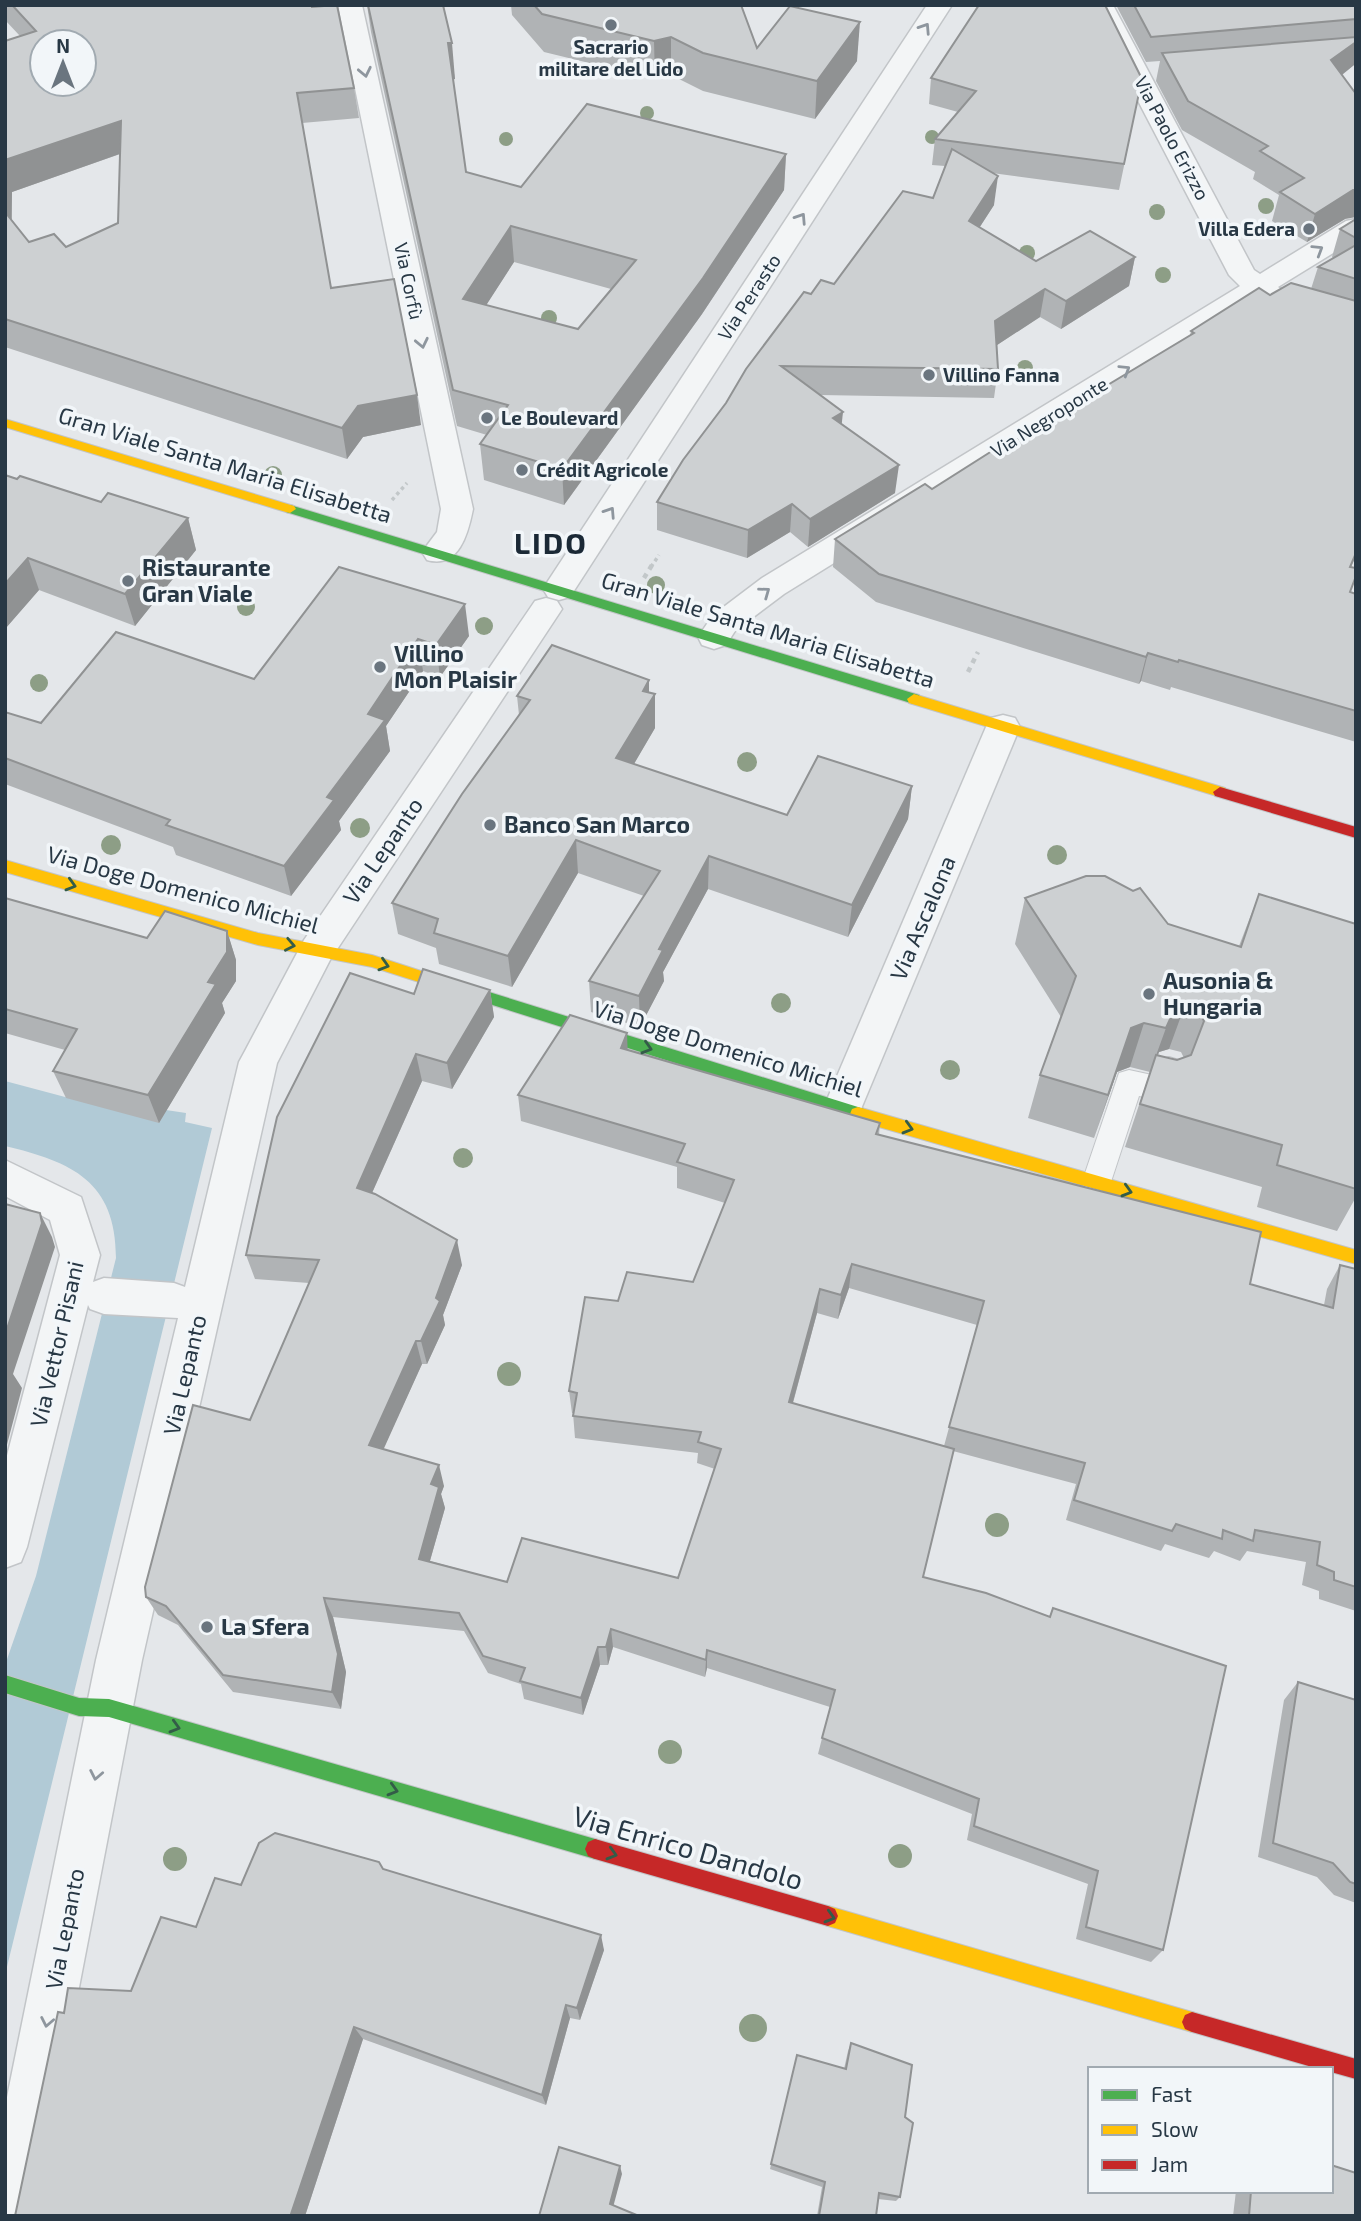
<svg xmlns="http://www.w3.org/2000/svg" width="1361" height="2221" font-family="'Exo 2',sans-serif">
<rect width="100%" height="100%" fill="#e4e7ea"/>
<path fill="#b1cad6" d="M5 1081 159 1122 166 1110 186 1113 185 1122 212 1128 5 1975V1665L36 1576 116 1258C116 1181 72 1162 5 1146Z"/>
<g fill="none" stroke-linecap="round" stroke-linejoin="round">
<g stroke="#c2c5c8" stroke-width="2">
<path id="lane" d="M1169 1057 1179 1060 1184 1069 1172 1098 1162 1101 1139 1096 1108 1191 1097 1195 1086 1191 1082 1182 1119 1073 1129 1070 1152 1075 1159 1060Z"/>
</g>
<g stroke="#c2c5c8" stroke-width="3">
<g id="street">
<path d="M338 5H362L473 509C468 534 459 569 427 560L422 552 437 532 441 509Z"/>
<path d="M927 5H952L570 597 559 600 548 597 543 589 548 581Z"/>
<path d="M1088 5H1113L1254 270 1260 274 1346 221 1356 219V239L1278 287 1285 292 1356 312V330L1265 304 1258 300 784 594 735 631 726 645 714 649 702 645 698 637 713 615 762 578 1240 286 1229 275Z"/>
<path d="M546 598 557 601 562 609 330 960 277 1063 142 1660 35 2216H5V2107L96 1660 178 1318 104 1314 90 1309 88 1305 27 1547 21 1562 5 1568V1463L60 1255 50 1220 5 1196V1160L81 1197 100 1255 93 1282 104 1278 174 1283 185 1287 239 1062 245 1051 304 940 535 601Z"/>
<path d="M1003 715 1015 718 1020 727 861 1109 856 1120 842 1125 828 1120 823 1109 986 727 991 718Z"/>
</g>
</g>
<g stroke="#c2c5c8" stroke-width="2">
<g id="fast">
<path d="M290 505 919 695 921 699 914 704 286 512V506Z"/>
<path d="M447 979 858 1107 864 1109 866 1114 864 1119 858 1121 442 989 439 985Z"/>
<path d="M5 1675 79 1698 109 1699 595 1839 602 1842 605 1849 602 1856 595 1859 109 1717 79 1716 5 1693Z"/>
</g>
</g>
<g stroke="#c2c5c8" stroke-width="2">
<g id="slow">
<path d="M5 419 294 506 296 509 290 513 286 512 5 427Z"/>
<path d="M914 694 1225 788 1227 792 1220 797 909 703 907 699Z"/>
<path d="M5 860 258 933 372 955 452 981 455 985 447 991 372 967 258 945 5 872Z"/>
<path d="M858 1107 1356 1250V1264L858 1121 852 1119 850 1114 852 1109Z"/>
<path d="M828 1906 1192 2012 1199 2015 1202 2022 1199 2029 1192 2032 828 1926 821 1923 818 1916 821 1909Z"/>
</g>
</g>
<g stroke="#c2c5c8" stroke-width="2">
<g id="jam">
<path d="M1220 787 1356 827V838L1215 796 1213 792Z"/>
<path d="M595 1839 828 1906 835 1909 838 1916 835 1923 828 1926 595 1859 588 1856 585 1849 588 1842Z"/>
<path d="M1192 2012 1356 2059V2079L1331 2072V2069H1319L1192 2032 1185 2029 1182 2022 1185 2015Z"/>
</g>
</g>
<g stroke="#c2c7c9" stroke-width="3.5" stroke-dasharray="3.5 3.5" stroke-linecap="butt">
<path d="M392 500 407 483"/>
<path d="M651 567 659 555"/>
</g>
<g stroke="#c2c7c9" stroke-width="4.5" stroke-dasharray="5 5" stroke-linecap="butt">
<path d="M644 578 652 565"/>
<path d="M968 672 978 652"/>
</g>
<use href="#lane" fill="#f3f5f6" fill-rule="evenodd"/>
<use href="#street" fill="#f3f5f6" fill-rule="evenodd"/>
<use href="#fast" fill="#4caf50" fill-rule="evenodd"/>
<use href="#slow" fill="#ffc107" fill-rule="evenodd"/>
<use href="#jam" fill="#c62828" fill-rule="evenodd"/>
</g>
<g fill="#8d9e86">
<circle cx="647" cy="113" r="7"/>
<circle cx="932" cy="137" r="7"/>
<circle cx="506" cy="139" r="7"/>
<circle cx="1266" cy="206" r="8"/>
<circle cx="1157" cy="212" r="8"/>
<circle cx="1027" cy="253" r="8"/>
<circle cx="1163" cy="275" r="8"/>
<circle cx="549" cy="318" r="8"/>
<circle cx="1025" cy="368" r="8"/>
<circle cx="273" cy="475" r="9"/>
<circle cx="656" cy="585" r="9"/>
<circle cx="246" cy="607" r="9"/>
<circle cx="484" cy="626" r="9"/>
<circle cx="39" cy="683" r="9"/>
<circle cx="747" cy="762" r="10"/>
<circle cx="360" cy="828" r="10"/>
<circle cx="111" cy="845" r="10"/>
<circle cx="1057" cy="855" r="10"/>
<circle cx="781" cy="1003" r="10"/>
<circle cx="950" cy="1070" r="10"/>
<circle cx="463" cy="1158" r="10"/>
<circle cx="509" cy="1374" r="12"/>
<circle cx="997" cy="1525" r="12"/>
<circle cx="670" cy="1752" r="12"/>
<circle cx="900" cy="1856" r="12"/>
<circle cx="175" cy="1859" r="12"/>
<circle cx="753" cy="2028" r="14"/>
</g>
<g fill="#b0b3b5" fill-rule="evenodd">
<path d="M5 5H312L354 88 359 118 302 123 331 288 421 425 363 437 347 459 5 347V41L20 36 5 20ZM120 154 118 223 66 247 29 242 12 220V192Z"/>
<path d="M367 5H443L455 79H453L466 172 521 187 786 154 784 190 702 314 564 505 484 480 480 444 487 435 457 426 371 32ZM514 262 611 289 578 329 486 305Z"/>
<path d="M511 5H741L757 48 857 61 815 119 703 91 671 75 655 79 544 52 512 15Z"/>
<path d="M1116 5H1356V60L1354 65 1342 75 1345 219 1307 242 1272 221 1279 195 1253 179 1255 172 1182 130 1156 81 1160 61 1146 62Z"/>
<path d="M931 78 1142 79 1119 190 992 173 994 205 979 228 1036 261 1135 257 1129 286 1061 329 1040 317 997 345 998 369 994 398 820 395 895 493 808 547 790 532 747 558 657 530V502L811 294 834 284 933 198 945 166 932 165 935 139 958 112 929 104Z"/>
<path d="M1356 219V556L1351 567 1350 592 1356 594V742L1171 687 1170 690 1141 681 1139 684 876 602 833 567 835 539 932 489 1003 448 1190 335 1191 331 1270 295 1311 289 1318 267 1333 258 1332 257 1340 229Z"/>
<path d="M5 475 101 502 188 518 196 550 135 626 39 590 5 629Z"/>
<path d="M339 567 469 636 440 677 423 671 386 726 390 751 339 821 341 830 291 896 176 855 173 847 5 784V712L41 723 254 679Z"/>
<path d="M649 680V693L655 694V728L634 764 787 815 912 786 908 819 848 937 708 889 663 972 664 981 640 1027 591 1012 589 981 644 896 578 873 512 987 439 964 436 948 398 934 392 903 519 715 517 696Z"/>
<path d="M1259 894 1356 924V1197L1337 1231 1257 1207 1262 1187 1125 1147 1150 1072 1130 1067 1117 1072 1094 1138 1028 1118 1040 1075 1061 1017 1015 944 1025 898 1168 924 1239 946ZM1169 1049 1181 1052 1184 1058 1177 1060 1158 1056 1159 1052Z"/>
<path d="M5 898 147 938 227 931 236 960V981L222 1003 225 1013 159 1123 66 1098 53 1071 65 1050 5 1033Z"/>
<path d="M490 990 494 1017 452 1089 422 1081 372 1193 462 1265 443 1315 445 1325 427 1364H422L383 1449 444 1486 441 1494 445 1508 430 1561 507 1582 678 1578 715 1469 697 1463 698 1453 575 1438 573 1413H572L569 1391 618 1301 693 1282 725 1203 677 1188V1167L521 1121 518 1095 627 1050 880 1123 879 1135 1250 1284 1324 1305 1327 1289 1340 1265 1356 1269V1611L1319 1599V1591L1302 1585 1306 1562 1247 1551 1240 1561 1214 1551 1209 1558 1165 1544 1161 1551 1066 1520 1076 1484 953 1451 923 1577 1049 1617 1053 1608 1163 1950 1151 1962 1076 1939 1088 1884 967 1840 972 1814 818 1754 830 1707 707 1668 705 1677 613 1647 608 1665H600L583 1715 524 1699 521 1684 488 1673 464 1631 333 1617 346 1672 341 1709 233 1692 178 1625 158 1615 146 1597 250 1420 309 1283 255 1279 246 1255 414 994ZM849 1288 977 1325 944 1446 793 1403 817 1313 838 1319Z"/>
<path d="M1298 1682 1356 1700V1903L1334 1895 1317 1877 1258 1857 1284 1700Z"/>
<path d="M379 1862 383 1869 604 1950 580 2020 570 2018 546 2105 363 2039 305 2216H15L64 2013 131 1991 196 1927 241 1885Z"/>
<path d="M851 2043 905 2117 900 2197 896 2201 878 2199 876 2216H817L822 2187 770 2169 797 2055 844 2069 848 2051Z"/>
<path d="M1236 2191H1331L1356 2216H1233Z"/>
</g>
<g fill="#909293">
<path d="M860 22 857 61 815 119 817 81Z"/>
<path d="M671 37V75L655 79 654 41Z"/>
<path d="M1356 42V60L1354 65 1324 89 1331 60Z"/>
<path d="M448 43H452L455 79 451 80Z"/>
<path d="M121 121 128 151 12 192 11 239 5 220V160Z"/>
<path d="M786 154 784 190 702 314 564 505 562 469Z"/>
<path d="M998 176 994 205 965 250 969 221Z"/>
<path d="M1353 190H1356V217L1345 219 1307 242 1315 214Z"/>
<path d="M511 226 514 262 467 335 463 299Z"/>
<path d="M1135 257 1129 286 1061 329 1066 301Z"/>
<path d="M1045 289 1040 317 991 349 995 321Z"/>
<path d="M417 395 421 425 363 437 347 459 342 428 358 406Z"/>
<path d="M843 412 840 440 833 418Z"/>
<path d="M899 465 895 493 808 547 810 519Z"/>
<path d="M792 504 790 532 747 558 748 530Z"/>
<path d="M188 518 196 550 135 626 125 594Z"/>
<path d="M28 558 39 590 5 629V584Z"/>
<path d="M465 604 469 636 440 677 436 645Z"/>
<path d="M418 639 423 671 386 726 390 751 339 821 341 830 291 896 284 866 327 797 368 714Z"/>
<path d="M1148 653 1141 681 1139 684 1146 657Z"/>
<path d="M649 680V703L655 694V728L618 791 616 758 643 691Z"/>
<path d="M912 786 908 819 848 937 852 905Z"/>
<path d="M576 840 578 873 512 987 508 956Z"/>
<path d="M709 856 708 889 663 972 664 981 640 1027 639 996 659 949Z"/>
<path d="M227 931 236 960V981L222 1003 225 1013 159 1123 148 1095 208 982Z"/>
<path d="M490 990 494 1017 452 1089 447 1063Z"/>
<path d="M1185 1005 1169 1049 1159 1052 1150 1072 1166 1028 1175 1008Z"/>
<path d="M1144 1023 1130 1067 1117 1072 1094 1138 1131 1028Z"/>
<path d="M627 1033 628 1060 621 1048Z"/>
<path d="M416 1054 422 1081 363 1213 357 1188Z"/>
<path d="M40 1213 52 1237 55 1247 13 1374 22 1388 5 1452V1335Z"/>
<path d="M457 1240 462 1265 443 1315 445 1325 427 1364 421 1341Z"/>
<path d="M852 1264 849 1288 838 1319 841 1295Z"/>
<path d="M820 1289 817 1313 787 1424 789 1402Z"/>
<path d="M416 1341 422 1364 376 1466 369 1445Z"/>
<path d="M439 1465 444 1486 441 1494 445 1508 425 1578 419 1559 431 1484Z"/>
<path d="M324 1598 333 1617 346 1672 341 1709 332 1692Z"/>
<path d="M611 1629 613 1647 608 1665 606 1647Z"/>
<path d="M598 1647 600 1665 583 1715 581 1698Z"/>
<path d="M707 1650V1668L705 1677 706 1660Z"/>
<path d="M601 1935 604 1950 580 2020 577 2008Z"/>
<path d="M566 2005 570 2018 546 2105 542 2095Z"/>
<path d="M354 2027 363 2039 305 2216H294L291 2214Z"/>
<path d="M620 2166 622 2174 612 2211 610 2204Z"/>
</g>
<g fill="#cdd0d2" stroke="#909293" stroke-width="2" fill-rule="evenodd">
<path d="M12 5H312V7L337 5 354 88 297 93 331 288 394 279 417 395 358 406 342 428 5 319V212L29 242 54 234 66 247 118 223 121 121 5 160V41L36 31ZM42 42H84V84H42Z"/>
<path d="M368 5H443L452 43H448L466 172 521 187 587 104 786 154 703 278 562 469 480 444 508 405 453 390ZM511 226 636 260 578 329 463 299Z"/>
<path d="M534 5H741L757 48 790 6 860 22 817 81 703 53 671 37 654 41 542 14Z"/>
<path d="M979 5H1105L1142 79 1124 164 935 139 976 91 931 78Z"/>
<path d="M1134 5H1356V19L1151 37Z"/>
<path d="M1356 37V42L1331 60 1356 94V190H1353L1315 214 1280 192 1304 178 1260 151 1268 146 1188 101 1162 53Z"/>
<path d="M952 149 998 176 969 221 1036 261 1090 231 1135 257 1066 301 1045 289 995 321 998 369 781 366 843 412 833 418 899 465 810 519 792 504 748 530 657 502 683 460 726 403 746 369 804 292 811 294 821 280 834 284 903 191 933 198Z"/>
<path d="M1356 219V238L1340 229Z"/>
<path d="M1356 245V279L1318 267Z"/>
<path d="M1291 283 1356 301V553L1350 567 1356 568V576L1350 592 1356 594V711L1179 660 1178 662 1148 653 1146 657 879 574 835 539 925 484 932 489 1003 444V448L1194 333 1191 331 1259 288 1270 295Z"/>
<path d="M5 475 17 479 20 476 101 502 108 493 188 518 125 594 28 558 5 584Z"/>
<path d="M339 567 465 604 436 645 418 639 368 714 385 720 327 797 334 800 284 866 166 825 170 820 5 758V712L41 723 116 632 254 679Z"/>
<path d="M552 645 649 680 643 691 655 694 616 758 787 815 818 756 912 786 852 905 709 856 659 949 663 950 639 996 589 981 660 871 576 840 508 956 434 933 438 919 392 903 462 794 530 700 517 696Z"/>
<path d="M1086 876H1105L1133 891 1140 888 1168 924 1241 947 1259 894 1356 924V1189L1277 1165 1282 1145 1140 1104 1156 1055 1177 1060 1191 1055 1204 1021 1197 1008 1185 1005 1175 1008 1166 1028 1144 1023 1131 1028 1108 1095 1040 1075 1076 976 1025 898Z"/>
<path d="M5 898 147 938 165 911 227 931V952L208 982 216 984 148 1095 53 1071 77 1029 5 1009Z"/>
<path d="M423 969 490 990 447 1063 416 1054 357 1188 375 1194 457 1240 436 1298 440 1301 421 1341H416L369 1445 439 1465 431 1484 439 1487 419 1559 507 1582 522 1538 678 1578 721 1449 698 1442 701 1432 573 1416 577 1393 569 1391 585 1297 618 1301 627 1272 693 1282 734 1180 677 1162 685 1144 518 1095 570 1015 627 1033 621 1048 880 1123 876 1134 1261 1232 1250 1284 1333 1308 1340 1265 1356 1269V1587L1334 1580V1572L1317 1565 1320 1542 1255 1530 1253 1541 1223 1530 1222 1539 1176 1524 1172 1531 1074 1500 1085 1463 949 1427 984 1301 852 1264 841 1295 820 1289 789 1402 954 1449 923 1577 986 1593 1050 1617 1053 1608 1226 1666 1163 1950 1086 1927 1098 1871 974 1826 979 1799 822 1738 835 1690 707 1650 706 1660 611 1629 606 1647H598L581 1698 520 1681 525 1668 483 1656 459 1613 324 1598 338 1654 332 1692 223 1675 166 1606 146 1597 145 1587 193 1405 250 1420 319 1260 246 1255 277 1117 350 973 414 994Z"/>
<path d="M5 1204 40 1213 42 1223 5 1335Z"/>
<path d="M1298 1682 1356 1700V1884L1350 1882 1333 1863 1273 1843Z"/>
<path d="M275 1833 379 1862 383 1869 601 1935 577 2008 566 2005 542 2095 354 2027 291 2214 295 2216H15L58 2012 64 2013 68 1988 131 1991 161 1917 196 1927 215 1878 241 1885 259 1843Z"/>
<path d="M851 2043 912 2065 905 2117 913 2123 900 2197 879 2193 876 2216H819L825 2182 771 2164 797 2055 846 2069Z"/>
<path d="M559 2147 620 2166 610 2204 639 2216H539Z"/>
<path d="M1331 2165 1356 2173V2216H1249L1251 2191H1331Z"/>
</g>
<defs><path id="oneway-chevron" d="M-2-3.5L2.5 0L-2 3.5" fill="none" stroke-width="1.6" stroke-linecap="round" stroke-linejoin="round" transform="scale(1.75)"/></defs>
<g stroke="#8e969e">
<use href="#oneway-chevron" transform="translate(925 28) rotate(-57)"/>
<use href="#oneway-chevron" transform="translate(365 72) rotate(78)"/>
<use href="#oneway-chevron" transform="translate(801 218) rotate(-57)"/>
<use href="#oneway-chevron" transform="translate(1318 250) rotate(-32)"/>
<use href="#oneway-chevron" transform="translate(422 343) rotate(78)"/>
<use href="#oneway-chevron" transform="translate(1125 370) rotate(-32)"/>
<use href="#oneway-chevron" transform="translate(610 512) rotate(-57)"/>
<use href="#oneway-chevron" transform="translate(765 592) rotate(-36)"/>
<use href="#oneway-chevron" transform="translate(96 1775) rotate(101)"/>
<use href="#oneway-chevron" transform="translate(47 2022) rotate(101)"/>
</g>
<g stroke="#335c48">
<use href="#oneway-chevron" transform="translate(71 885) rotate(16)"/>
<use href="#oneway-chevron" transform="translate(290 945) rotate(11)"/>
<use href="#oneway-chevron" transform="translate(384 965) rotate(17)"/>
<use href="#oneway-chevron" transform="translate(647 1048) rotate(17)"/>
<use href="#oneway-chevron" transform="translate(908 1128) rotate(16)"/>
<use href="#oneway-chevron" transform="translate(1127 1191) rotate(16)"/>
<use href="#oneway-chevron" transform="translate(175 1727) rotate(16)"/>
<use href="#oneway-chevron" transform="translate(393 1790) rotate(16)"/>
<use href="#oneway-chevron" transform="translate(612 1854) rotate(16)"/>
<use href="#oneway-chevron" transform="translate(830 1917) rotate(16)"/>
</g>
<g fill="#6a757f" stroke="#f2f6f9" stroke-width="2.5">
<circle cx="611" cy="25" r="7"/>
<circle cx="1309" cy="229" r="7"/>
<circle cx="929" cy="375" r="7"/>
<circle cx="487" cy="418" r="7"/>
<circle cx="522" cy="470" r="7"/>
<circle cx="128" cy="581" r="7"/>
<circle cx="380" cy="667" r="7"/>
<circle cx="490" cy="825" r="7"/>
<circle cx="1149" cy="994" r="7"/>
<circle cx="207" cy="1627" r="7"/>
</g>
<g text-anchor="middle" stroke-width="7" stroke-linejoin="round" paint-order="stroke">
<g font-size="19" font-weight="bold" fill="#283845" stroke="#f2f6f9" text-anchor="start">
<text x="611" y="54" text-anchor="middle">Sacrario<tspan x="611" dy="22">militare del Lido</tspan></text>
<text x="1295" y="236" text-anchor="end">Villa Edera</text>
<text x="943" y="382">Villino Fanna</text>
<text x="501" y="425">Le Boulevard</text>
<text x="536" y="477">Crédit Agricole</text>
</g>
<g font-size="19" fill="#283845" stroke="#f2f6f9">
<text transform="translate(1172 138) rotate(62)" y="7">Via Paolo Erizzo</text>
<text transform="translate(409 281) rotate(78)" y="7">Via Corfù</text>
<text transform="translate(749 297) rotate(-57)" y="7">Via Perasto</text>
<text transform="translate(1049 417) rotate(-32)" y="7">Via Negroponte</text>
</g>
<g font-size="23" fill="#283845" stroke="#f2f6f9">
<text transform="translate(225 465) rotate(17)" y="8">Gran Viale Santa Maria Elisabetta</text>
<text transform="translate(768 630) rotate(17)" y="8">Gran Viale Santa Maria Elisabetta</text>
<text transform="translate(383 851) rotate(-56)" y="8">Via Lepanto</text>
<text transform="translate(183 890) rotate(15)" y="8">Via Doge Domenico Michiel</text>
<text transform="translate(923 918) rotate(-67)" y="8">Via Ascalona</text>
<text transform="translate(728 1049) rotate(17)" y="8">Via Doge Domenico Michiel</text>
<text transform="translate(57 1344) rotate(-77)" y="8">Via Vettor Pisani</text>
<text transform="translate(185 1375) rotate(-77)" y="8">Via Lepanto</text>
<text transform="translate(65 1929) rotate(-79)" y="8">Via Lepanto</text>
</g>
<g font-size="23" font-weight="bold" fill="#283845" stroke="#f2f6f9" text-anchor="start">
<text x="142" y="576">Ristaurante<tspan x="142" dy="26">Gran Viale</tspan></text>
<text x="394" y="662">Villino<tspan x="394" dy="26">Mon Plaisir</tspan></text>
<text x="504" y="833">Banco San Marco</text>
<text x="1163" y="989">Ausonia &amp;<tspan x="1163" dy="26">Hungaria</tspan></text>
<text x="221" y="1635">La Sfera</text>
</g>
<g font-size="28" fill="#283845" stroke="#f2f6f9">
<text transform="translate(688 1848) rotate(16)" y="10">Via Enrico Dandolo</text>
</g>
<g font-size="30" font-weight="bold" letter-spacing="2" fill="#1b2936" stroke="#f2f6f9">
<text x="551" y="554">LIDO</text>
</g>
</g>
<rect width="1361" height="2221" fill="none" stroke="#283845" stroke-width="14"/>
<rect x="1088" y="2067" width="245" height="126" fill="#f2f6f9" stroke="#a1aab1" stroke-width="2"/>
<rect x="1102" y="2090" width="35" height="10" fill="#4caf50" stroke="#a1aab1" stroke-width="2"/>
<text x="1151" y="2102" font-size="21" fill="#283845">Fast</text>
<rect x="1102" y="2125" width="35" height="10" fill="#ffc107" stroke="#a1aab1" stroke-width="2"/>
<text x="1151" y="2137" font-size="21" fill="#283845">Slow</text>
<rect x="1102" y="2160" width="35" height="10" fill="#c62828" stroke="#a1aab1" stroke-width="2"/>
<text x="1151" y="2172" font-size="21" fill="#283845">Jam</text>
<g transform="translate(63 63)"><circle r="33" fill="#f2f6f9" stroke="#a1aab1" stroke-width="2"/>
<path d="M0-5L12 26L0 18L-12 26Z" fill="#6a757f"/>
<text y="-10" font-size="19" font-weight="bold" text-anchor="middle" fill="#283845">N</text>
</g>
</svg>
